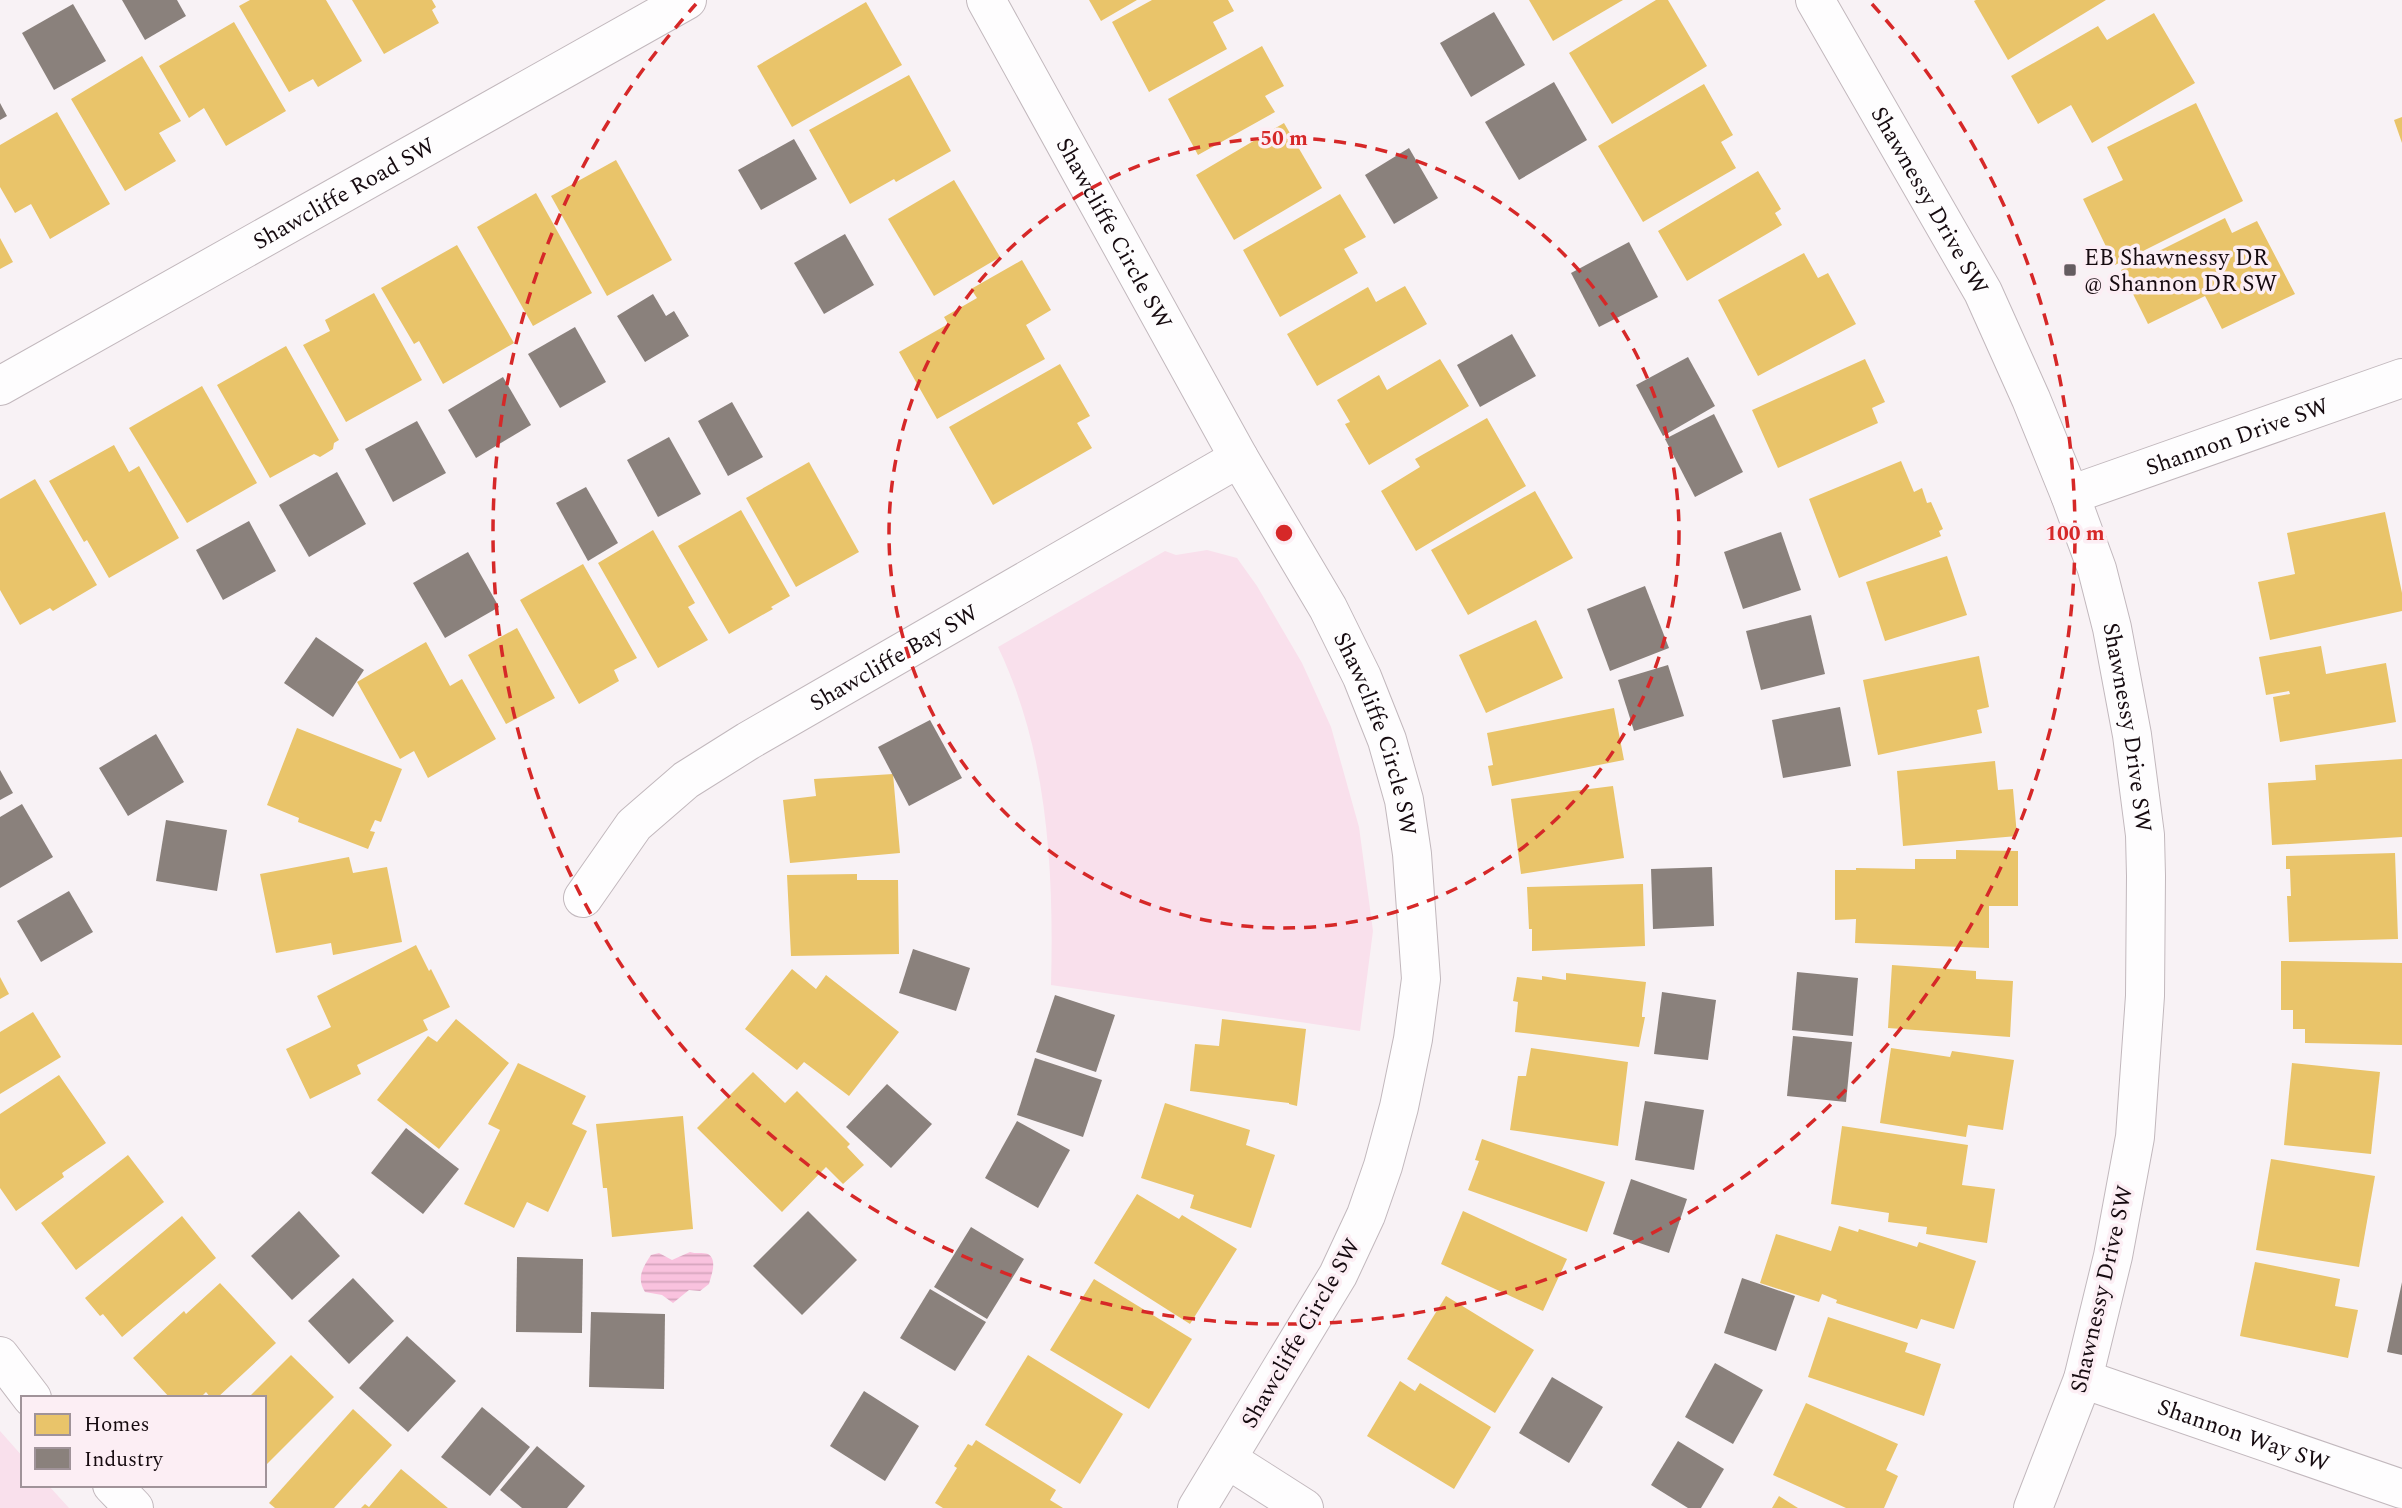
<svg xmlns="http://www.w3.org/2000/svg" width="2402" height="1508" font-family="Spectral,serif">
<defs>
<pattern id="water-rules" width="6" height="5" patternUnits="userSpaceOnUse" patternTransform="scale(1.75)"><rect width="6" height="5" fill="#f9c2de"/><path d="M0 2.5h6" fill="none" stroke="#d5a5bd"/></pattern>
</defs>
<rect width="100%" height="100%" fill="#f8f2f5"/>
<g fill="#f9e0ec">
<path d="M1207 550 1237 558 1257 586 1302 663 1331 727 1359 827 1373 931 1360 1031 1051 985C1054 871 1048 751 998 647L1165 551 1176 555Z"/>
<path d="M0 1431 23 1457V1485H48L69 1508H0Z"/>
</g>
<path fill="url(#water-rules)" d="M690 1252C695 1254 703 1252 708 1254 718 1260 711 1276 709 1284L700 1291 689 1290 673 1303 662 1295 645 1292C636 1278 643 1267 651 1255L659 1253 672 1260Z"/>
<g fill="#e9c46a">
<path d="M250 0H326L362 61 318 87 313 79 289 92 239 6Z"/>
<path d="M352 0H432L436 7 432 10 439 23 384 54Z"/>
<path d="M1089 0H1137L1101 21Z"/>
<path d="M1152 0H1228L1234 11 1213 22 1227 49 1149 92 1112 22Z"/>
<path d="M1529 0H1623L1553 41Z"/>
<path d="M1656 0H1668L1707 66 1612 124 1569 53Z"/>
<path d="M1976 0H2106L2008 60 1974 1Z"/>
<path d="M866 2 902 65 792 127 757 66Z"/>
<path d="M2154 13 2195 83 2092 143 2071 105 2038 124 2011 76 2098 26 2107 40Z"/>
<path d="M234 22 286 111 226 146 204 108 189 118 159 66Z"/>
<path d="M1262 46 1284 86 1265 96 1275 112 1198 155 1168 99Z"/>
<path d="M142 56 181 121 159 133 176 161 125 191 71 99Z"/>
<path d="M909 75 951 151 896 182 894 179 850 204 809 130Z"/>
<path d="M1704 84 1733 135 1721 142 1736 168 1643 222 1598 146Z"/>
<path d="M2196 103 2243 201 2115 265 2083 199 2123 180 2107 147Z"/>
<path d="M57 112 110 204 50 239 31 204 15 213 0 187V145Z"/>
<path d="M2402 117V143L2394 120Z"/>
<path d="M1284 123 1322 188 1234 240 1196 175Z"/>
<path d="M616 160 672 260 607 296 551 196Z"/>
<path d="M1758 171 1781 209 1775 213 1782 225 1687 281 1658 231Z"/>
<path d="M954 180 1000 257 934 296 888 219Z"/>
<path d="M536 193 592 293 533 326 477 227Z"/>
<path d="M1340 194 1366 237 1344 249 1358 273 1280 317 1243 250Z"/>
<path d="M2225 218 2232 233 2257 221 2295 294 2222 329 2205 296 2148 324 2121 270Z"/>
<path d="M0 238 13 262 0 269Z"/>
<path d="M457 245 514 343 443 384 419 341 414 344 381 288Z"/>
<path d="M1804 253 1818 278 1828 273 1856 324 1758 376 1718 300Z"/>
<path d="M1022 260 1051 310 1026 325 1045 359 937 419 899 352 948 324 944 317 977 298 971 289Z"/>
<path d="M1405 286 1427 324 1317 386 1287 334 1368 287 1376 302Z"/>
<path d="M374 293 422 380 346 422 303 345 330 331 325 320Z"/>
<path d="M286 346 339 440 334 443 333 449 320 457 314 454 270 478 217 385Z"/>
<path d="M1440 359 1469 406 1369 465 1345 424 1350 422 1337 400 1379 375 1387 390Z"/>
<path d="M1865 359 1885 402 1872 408 1878 423 1778 468 1752 410Z"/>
<path d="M1060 364 1090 416 1077 423 1092 448 993 505 949 427Z"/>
<path d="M202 386 257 483 187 523 129 428Z"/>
<path d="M1487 418 1526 486 1416 551 1381 491 1420 467 1415 459Z"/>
<path d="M114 445 129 472 139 466 179 538 109 578 87 540 84 542 49 481Z"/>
<path d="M1901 461 1914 492 1922 488 1927 503 1931 502 1943 529 1939 531 1941 536 1839 578 1809 499Z"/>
<path d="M809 462 859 552 796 587 746 498Z"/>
<path d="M35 479 97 585 53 611 50 608 20 625 0 590V499Z"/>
<path d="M1535 491 1573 558 1468 615 1431 550Z"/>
<path d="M741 510 790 596 771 607 773 609 729 634 678 546Z"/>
<path d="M2385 512 2402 593V611L2270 640 2258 582 2295 574 2287 533Z"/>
<path d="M653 530 695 603 688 607 708 640 658 668 598 563Z"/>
<path d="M1947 556 1967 615 1885 641 1866 582Z"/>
<path d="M583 564 637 658 614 670 619 681 579 704 520 600Z"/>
<path d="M1536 620 1563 678 1486 713 1459 655Z"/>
<path d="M517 628 555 698 506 724 468 655Z"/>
<path d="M426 642 450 686 462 679 496 739 428 778 414 751 400 759 357 682Z"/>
<path d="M2321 646 2326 674 2386 663 2396 722 2280 742 2273 697 2290 694 2289 691 2266 695 2259 657Z"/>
<path d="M1979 656 1989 707 1977 710 1982 733 1878 755 1863 680Z"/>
<path d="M1614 708 1624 760 1492 786 1488 766 1493 765 1487 733Z"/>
<path d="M297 728 402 769 381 822 375 820 370 831 375 832 368 849 298 822 299 818 267 805Z"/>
<path d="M2402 759V837L2272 845 2268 783 2316 780 2315 765Z"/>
<path d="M1995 761 1998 790 2013 789 2017 836 1903 846 1897 771Z"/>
<path d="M893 774 900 853 790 863 783 800 816 796 814 779Z"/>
<path d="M1613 786 1624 858 1521 874 1511 799Z"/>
<path d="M1956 850 2018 851V906H1989V948L1855 943 1856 919 1835 920V870H1856V868L1915 869V859H1956Z"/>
<path d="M2395 853 2398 939 2289 942 2287 896H2291L2290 869H2286V856Z"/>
<path d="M349 857 353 873 387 867 402 942 333 955 331 943 276 953 260 874Z"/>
<path d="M857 874V880H898L899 954 791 956 787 875Z"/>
<path d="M1643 884 1645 946 1532 951V929H1529L1527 887Z"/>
<path d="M416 945 429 971 431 969 450 1007 423 1020 428 1030 357 1065 361 1074 310 1099 286 1049 331 1027 317 996Z"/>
<path d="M2281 961 2402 963V1045L2305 1043V1029H2293V1010H2281Z"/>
<path d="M1892 965 1976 971V979L2013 981 2010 1037 1888 1028Z"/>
<path d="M792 969 816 989 826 975 899 1032 849 1096 804 1062 797 1070 745 1029Z"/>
<path d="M1566 973 1646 982 1642 1014V1017H1645L1639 1047 1515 1032 1518 1002 1513 1001 1517 977 1542 980V976L1566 980Z"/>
<path d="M0 977 9 994 0 999Z"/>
<path d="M33 1012 61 1057 0 1094V1032Z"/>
<path d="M456 1019 509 1063 439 1149 377 1100 428 1036 437 1042Z"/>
<path d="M1222 1019 1306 1029 1297 1106 1289 1104V1103L1190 1091 1195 1044 1219 1046Z"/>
<path d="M1531 1048 1628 1062 1618 1146 1510 1130 1518 1076H1526Z"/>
<path d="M1891 1048 1950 1057 1952 1051 2014 1060 2003 1130 1968 1125 1966 1137 1880 1123Z"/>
<path d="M518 1063 586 1096 572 1124 587 1131 548 1212 527 1202 514 1228 464 1204 500 1130 488 1124Z"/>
<path d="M2292 1063 2380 1072 2371 1154 2284 1145Z"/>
<path d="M753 1072 785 1103 797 1091 850 1144 847 1147 864 1165 843 1184 826 1167 782 1212 697 1128Z"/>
<path d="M59 1075 106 1143 62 1173 64 1177 16 1211 0 1188V1114Z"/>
<path d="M1165 1103 1250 1130 1246 1145 1275 1155 1251 1228 1190 1208 1194 1195 1141 1178Z"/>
<path d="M683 1116 693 1229 612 1237 607 1188H603L596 1124Z"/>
<path d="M1842 1126 1968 1145 1962 1185 1995 1189 1987 1243 1926 1234 1927 1227 1888 1222 1889 1213 1831 1204Z"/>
<path d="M1482 1139 1605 1182 1587 1232 1468 1190 1479 1161 1475 1160Z"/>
<path d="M128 1155 164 1202 76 1270 41 1223Z"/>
<path d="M2271 1159 2375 1176 2359 1267 2256 1250Z"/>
<path d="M1137 1194 1179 1219 1182 1215 1237 1249 1190 1324 1094 1263Z"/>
<path d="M1463 1211 1567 1259 1543 1311 1441 1264Z"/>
<path d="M182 1216 216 1258 122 1337 103 1314 100 1316 85 1298Z"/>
<path d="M1839 1226 1858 1232 1859 1229 1917 1247 1919 1242 1976 1261 1954 1329 1921 1319 1917 1329 1836 1303 1837 1300 1822 1294 1819 1302 1760 1283 1776 1234 1831 1251Z"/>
<path d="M2255 1262 2340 1279 2335 1306 2358 1310 2348 1358 2240 1336Z"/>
<path d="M1094 1279 1192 1339 1149 1409 1050 1350Z"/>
<path d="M220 1283 276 1343 217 1398H211L206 1392 200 1398H170L133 1358 184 1311 186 1314Z"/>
<path d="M1446 1296 1534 1350 1495 1413 1407 1359Z"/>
<path d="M1828 1317 1908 1343 1905 1352 1941 1364 1924 1416 1808 1377Z"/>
<path d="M291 1355 334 1397 264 1467V1398H248Z"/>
<path d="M1028 1355 1123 1414 1080 1484 985 1425Z"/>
<path d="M1400 1381 1415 1391 1420 1383 1491 1427 1454 1489 1367 1436Z"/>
<path d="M1806 1403 1898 1444 1886 1470 1898 1476 1884 1508H1846L1773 1475Z"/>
<path d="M353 1409 392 1445 334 1508H275L269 1503Z"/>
<path d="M976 1440 1056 1490 1050 1500 1063 1508H943L935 1503 957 1468 954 1466 968 1444 972 1446Z"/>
<path d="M401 1469 448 1508H361L365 1504 369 1507Z"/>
<path d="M1779 1496 1798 1508H1772Z"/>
</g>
<g fill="#8a817c">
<path d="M122 0H177L186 16 145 40Z"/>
<path d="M73 4 106 61 54 90 22 33Z"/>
<path d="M1494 12 1525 65 1471 97 1440 43Z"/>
<path d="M1554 82 1587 140 1519 180 1485 122Z"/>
<path d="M0 103 7 116 0 120Z"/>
<path d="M794 139 817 179 761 210 738 170Z"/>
<path d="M1409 148 1438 198 1394 224 1365 175Z"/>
<path d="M845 234 874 285 824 314 794 263Z"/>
<path d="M1629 242 1658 297 1599 327 1571 273Z"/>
<path d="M653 294 666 316 674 311 689 336 645 362 617 316Z"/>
<path d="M575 327 606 382 560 408 528 354Z"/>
<path d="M1512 334 1536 376 1480 407 1457 365Z"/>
<path d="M1688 357 1715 406 1663 436 1636 385Z"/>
<path d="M503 377 531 425 476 458 448 410Z"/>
<path d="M732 402 763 457 728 476 698 421Z"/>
<path d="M1714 414 1743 472 1695 497 1665 439Z"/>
<path d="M417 421 446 473 393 502 365 449Z"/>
<path d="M669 437 701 494 658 517 627 460Z"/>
<path d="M337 472 366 524 309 557 279 505Z"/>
<path d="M586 487 618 543 588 561 556 503Z"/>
<path d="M249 521 276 571 223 600 196 550Z"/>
<path d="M1781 532 1801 590 1743 609 1724 552Z"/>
<path d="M468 552 499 607 445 638 413 583Z"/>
<path d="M1645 586 1669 648 1610 671 1587 609Z"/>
<path d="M1811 615 1825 674 1761 690 1746 631Z"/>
<path d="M316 637 364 670 333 717 284 683Z"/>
<path d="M1668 665 1684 716 1634 731 1618 680Z"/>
<path d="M1840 707 1851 766 1783 778 1772 720Z"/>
<path d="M930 720 962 778 909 806 878 747Z"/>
<path d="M156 734 184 782 128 816 99 768Z"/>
<path d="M0 770 13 793 0 800Z"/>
<path d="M22 804 53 857 0 888V817Z"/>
<path d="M166 820 227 830 217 891 156 881Z"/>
<path d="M1712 867 1714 926 1653 929 1651 869Z"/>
<path d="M69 891 93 932 41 962 17 921Z"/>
<path d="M913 949 970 968 956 1011 899 993Z"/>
<path d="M1797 972 1858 978 1853 1036 1792 1030Z"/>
<path d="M1662 992 1716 1000 1708 1060 1654 1054Z"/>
<path d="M1055 995 1115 1015 1096 1072 1036 1052Z"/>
<path d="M1793 1036 1852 1042 1846 1102 1787 1096Z"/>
<path d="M1035 1058 1102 1080 1083 1137 1017 1115Z"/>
<path d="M887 1084 932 1124 891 1168 846 1127Z"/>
<path d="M1645 1101 1704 1110 1694 1170 1635 1160Z"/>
<path d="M1017 1121 1070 1150 1038 1208 985 1178Z"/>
<path d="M406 1128 459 1169 423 1214 371 1173Z"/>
<path d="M1631 1179 1687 1199 1669 1253 1613 1234Z"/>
<path d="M299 1211 340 1256 292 1300 251 1256Z"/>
<path d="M808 1211 857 1260 802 1315 753 1266Z"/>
<path d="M971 1227 1024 1259 987 1319 934 1287Z"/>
<path d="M517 1257 583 1259 582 1333 516 1332Z"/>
<path d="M353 1278 394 1321 349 1364 308 1321Z"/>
<path d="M1742 1278 1795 1296 1776 1351 1724 1333Z"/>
<path d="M2402 1282V1355L2387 1352Z"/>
<path d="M930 1289 986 1322 955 1371 900 1338Z"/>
<path d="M591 1312 665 1314 664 1389 589 1387Z"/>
<path d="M407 1336 456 1381 408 1432 359 1388Z"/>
<path d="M1715 1363 1763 1390 1733 1444 1685 1417Z"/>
<path d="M1552 1377 1603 1407 1569 1463 1519 1433Z"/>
<path d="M864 1391 919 1426 885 1481 830 1446Z"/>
<path d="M482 1407 530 1447 490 1496 441 1457Z"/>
<path d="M1678 1441 1724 1469 1701 1508H1688L1651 1485Z"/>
<path d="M537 1446 585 1486 567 1508H522L500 1490Z"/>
</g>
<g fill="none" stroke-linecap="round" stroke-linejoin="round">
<g stroke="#c2b8bd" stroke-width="40">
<g id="minor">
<path id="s1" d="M986 0 1239 458 1328 608 1362 677 1387 740 1404 800 1412 854 1421 979 1413 1039 1399 1107 1383 1166 1366 1215 1338 1275 1197 1508"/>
<path id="s2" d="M1815 0 1983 292 2031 399 2070 495 2097 569 2112 628 2132 735 2145 835 2146 876 2145 996 2135 1137 2113 1256 2083 1379 2033 1508"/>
<path id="s3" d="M0 386 687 0"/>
<path id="s4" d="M2070 495 2402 378"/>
<path id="s5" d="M583 898 634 825 686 780 748 741 1239 458"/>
<path d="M0 1356 32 1398"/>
<path id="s6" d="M2083 1379 2402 1489"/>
<path d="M1227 1459 1304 1508"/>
<path d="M112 1485 134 1508"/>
</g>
</g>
<use href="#minor" stroke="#fefdfe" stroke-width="38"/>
</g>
<g fill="none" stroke="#d62828" stroke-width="3.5" stroke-dasharray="12 9">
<circle cx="1284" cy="533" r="395"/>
<path d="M1872 4A791 791 0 1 1 696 4"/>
</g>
<rect fill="#655c60" stroke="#fceef4" stroke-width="2.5" x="2063" y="263" width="14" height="14" rx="3.5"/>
<g text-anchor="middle" stroke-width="7" stroke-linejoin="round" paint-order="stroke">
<g font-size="23" fill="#160b10" stroke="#fceef4">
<text dy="8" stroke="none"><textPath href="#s3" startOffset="394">Shawcliffe Road SW</textPath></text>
<text dy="8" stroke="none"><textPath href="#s2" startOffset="231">Shawnessy Drive SW</textPath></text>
<text dy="8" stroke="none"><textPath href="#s1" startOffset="266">Shawcliffe Circle SW</textPath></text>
<text dy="8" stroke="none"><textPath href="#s4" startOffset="177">Shannon Drive SW</textPath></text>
<text dy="8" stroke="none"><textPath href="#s5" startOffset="399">Shawcliffe Bay SW</textPath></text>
<text dy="8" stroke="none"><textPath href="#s2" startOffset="798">Shawnessy Drive SW</textPath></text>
<text dy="8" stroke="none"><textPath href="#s1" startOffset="833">Shawcliffe Circle SW</textPath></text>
<text transform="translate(2101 1289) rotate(-77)" y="8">Shawnessy Drive SW</text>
<text transform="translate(1300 1333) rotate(-60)" y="8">Shawcliffe Circle SW</text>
<text dy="8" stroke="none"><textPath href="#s6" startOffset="170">Shannon Way SW</textPath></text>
</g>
<g font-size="23" fill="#160b10" stroke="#fceef4" text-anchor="start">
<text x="2084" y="265">EB Shawnessy DR<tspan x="2084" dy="26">@ Shannon DR SW</tspan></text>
</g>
</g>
<circle cx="1284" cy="533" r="10" fill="#d62828" stroke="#fceef4" stroke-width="3.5"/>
<g font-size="21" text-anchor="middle" font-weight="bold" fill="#d62828" stroke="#fceef4" stroke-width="7" stroke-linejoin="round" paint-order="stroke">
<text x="1284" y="145">50 m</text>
<text x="2075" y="540">100 m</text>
</g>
<rect x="21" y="1396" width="245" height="91" fill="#fceef4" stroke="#a09399" stroke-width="2"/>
<rect x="35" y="1414" width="35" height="21" fill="#e9c46a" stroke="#a09399" stroke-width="2"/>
<text x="84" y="1431" font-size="21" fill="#160b10">Homes</text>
<rect x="35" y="1448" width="35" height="21" fill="#8a817c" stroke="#a09399" stroke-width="2"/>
<text x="84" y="1466" font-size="21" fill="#160b10">Industry</text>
</svg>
